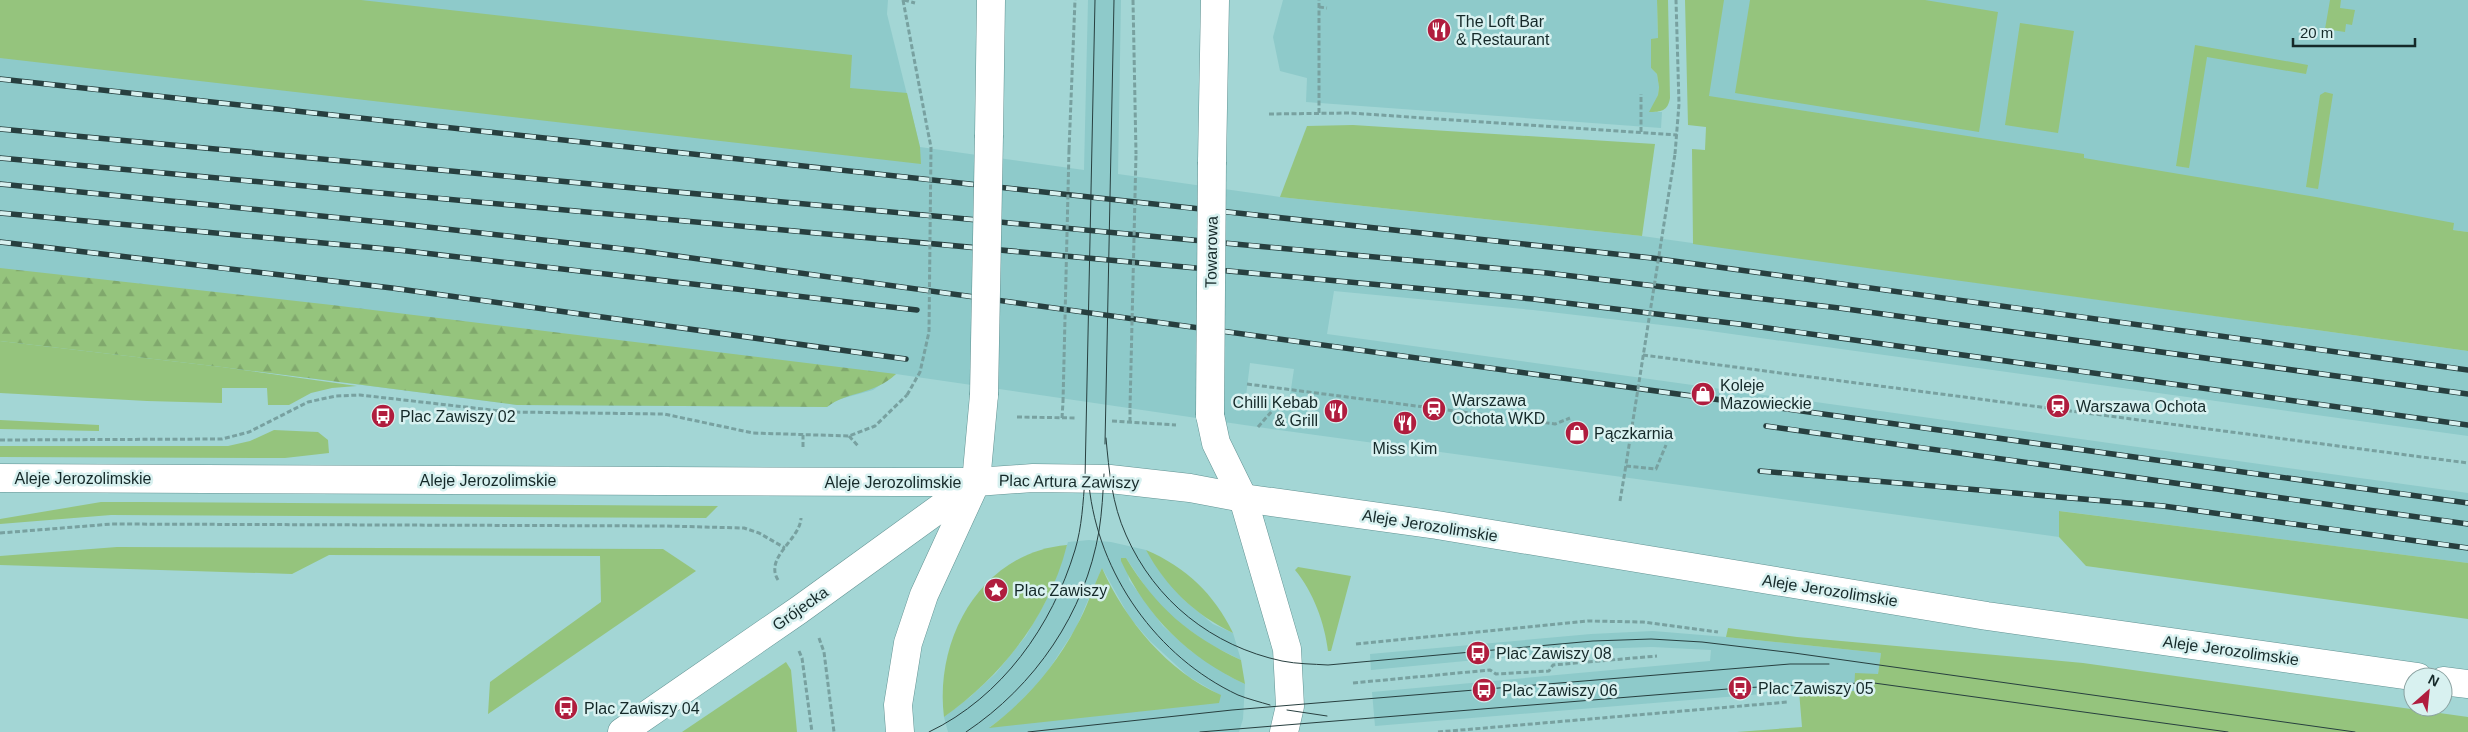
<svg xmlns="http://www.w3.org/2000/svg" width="2468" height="732" font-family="Arial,sans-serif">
<defs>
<pattern id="forest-firs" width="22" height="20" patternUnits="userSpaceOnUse" patternTransform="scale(1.25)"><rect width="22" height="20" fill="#95c47d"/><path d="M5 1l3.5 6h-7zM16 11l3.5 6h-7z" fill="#80a86c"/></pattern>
</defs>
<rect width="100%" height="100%" fill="#a3d6d5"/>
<g fill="#8ecaca" fill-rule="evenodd">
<path d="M0 0H888L887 14 920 147 1084 170 1088 0H1121L1118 174 1280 197 1642 236 2468 351V436L1696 329 1533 310 1334 291 1327 334 2468 493V563L2060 511 2059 537 1258 427 896 374 873 390 837 400 827 407 517 405 222 367 0 341ZM1250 363 1294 369 1289 402 1246 396Z"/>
<path d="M1283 0H1657L1658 39H1651V68L1657 74 1659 86 1658 95 1650 112H1662L1661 128 1306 102 1307 78 1280 71 1273 37Z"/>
<path d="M1702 0H2468V232L1706 126Z"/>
<path d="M1089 540 1111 542 1146 550 1163 576 1184 600 1213 624 1233 633 1241 660 1207 643 1172 617 1151 595 1126 558 1129 580 1163 626 1191 651 1229 676 1245 684 1243 719 1239 732H948L944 717 970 697 996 673 1026 636 1051 592 1068 542ZM1102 568 1130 618 1150 641 1189 677 1220 695 990 727 1010 712 1044 677 1076 628Z"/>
<path d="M1653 631 1726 637 1881 653 1878 674 1854 691H1799L1375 726 1372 692 1710 661 1711 650 1652 647 1593 649 1371 670 1370 654 1591 634Z"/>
</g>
<g fill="#95c47d">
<path d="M0 0H361L852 55 850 88 907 93 920 147 921 164 0 58Z"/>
<path d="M1657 0H1668L1670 98C1668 111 1661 112 1649 112L1658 95 1659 87 1657 74 1651 68V39L1658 38Z"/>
<path d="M1685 0H1724L1709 96 2084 154V158L2316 197 2454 223 2453 230 2468 232V351L1693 244 1692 149 1705 150 1706 127 1688 125Z"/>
<path d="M1750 0H1925L1998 12 1979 132 1735 93Z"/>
<path d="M2330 0H2341L2340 8 2355 10 2352 25 2346 24 2345 32 2325 29Z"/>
<path d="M2020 23 2074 31 2058 133 2005 125Z"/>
<path d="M2195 45 2308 65 2306 74 2207 57 2189 168 2176 166Z"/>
<path d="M2325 92 2333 94 2318 189 2306 187 2320 95Z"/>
<path d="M1353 125 1655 144 1642 236 1280 197 1307 126Z"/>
<path d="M0 341 222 367 357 386 332 388 311 393 289 405H268L267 388H222V403L147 401 0 393Z"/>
<path d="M0 420 99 425V431L0 429Z"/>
<path d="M274 430 318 432 328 440 329 453 285 458 0 457V446H228L250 441Z"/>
<path d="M101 502H139L718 506 706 518 111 515 0 524V519Z"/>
<path d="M2059 511 2468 563V619L2086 566 2059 537Z"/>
<path d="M1067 545C1049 616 1003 675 944 717 934 638 982 552 1067 545Z"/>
<path d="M117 547 663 549 696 571 488 714 490 682 601 602 600 556 329 555 292 574 0 565V556Z"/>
<path d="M1146 550C1186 567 1214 594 1233 633 1195 615 1166 587 1146 550Z"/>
<path d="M1121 558H1126C1156 607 1189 636 1241 660L1245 684C1189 658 1147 617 1121 561Z"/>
<path d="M1298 567 1351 576 1331 651H1328C1325 624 1313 591 1295 570Z"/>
<path d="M1102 568C1125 620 1168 672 1221 695L1219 703 989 728C1025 701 1055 667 1076 627 1087 608 1093 587 1102 568Z"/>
<path d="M1728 628 1797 637 2083 663 2468 717V732H1737L1802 727 1799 691H1854L1855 673 1878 674 1881 653 1726 637Z"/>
<path d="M786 662 791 670 797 732H682Z"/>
</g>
<path fill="url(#forest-firs)" d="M0 268 332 305 896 374C874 395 848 391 827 407L517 405 222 367 0 341Z"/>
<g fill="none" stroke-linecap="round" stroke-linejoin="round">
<g stroke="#619292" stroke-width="29">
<g id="secondary">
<path d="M989 135 991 0"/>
<path d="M1212 162 1215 0"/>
<path d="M1210 415 1216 443 1243 498 1287 649 1290 706 1284 732"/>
<path d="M0 478 899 482H976L1033 478 1110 479 1190 488 1243 498 1437 525 1987 616 2418 677"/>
<path d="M2443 681 2468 684"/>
<path d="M622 732 799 610 976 482"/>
<path d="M900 732 898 705 908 643 924 595 976 482 984 395"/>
</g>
</g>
<g stroke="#78a1a0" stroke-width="3" stroke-dasharray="5 2.5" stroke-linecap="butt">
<path d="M903 0 927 127"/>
<path d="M904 0 915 3"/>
<path d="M1133 0 1136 154"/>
<path d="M1319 7 1327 8"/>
<path d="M1319 113V0"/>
<path d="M1269 114 1350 113 1677 135"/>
<path d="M1641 132V94"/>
<path d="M1069 150 1075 0"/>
<path d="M1675 154 1679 104 1676 0"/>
<path d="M1643 355 2468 463"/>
<path d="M1247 384 1555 424 1570 418"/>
<path d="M1017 417 1077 418"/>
<path d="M1062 418 1063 402"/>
<path d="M1112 421 1176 425"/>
<path d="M1130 422V408"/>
<path d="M1258 427 1272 411"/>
<path d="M849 436 859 447"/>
<path d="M0 440 222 439 249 432 308 402 336 396 360 395 509 412 664 414 753 433 849 436 875 426 907 395"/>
<path d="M803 447V435"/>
<path d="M1620 501 1625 471"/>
<path d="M0 533 112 524 665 526 744 528 759 533 785 548"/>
<path d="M778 580C764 557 800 540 801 518"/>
<path d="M819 638 824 652 834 732"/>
<path d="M1356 644 1588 621 1643 622 1718 632"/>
<path d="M799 651 802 658 812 732"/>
<path d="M1353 683 1490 670 1496 674 1549 671 1553 665 1657 656"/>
<path d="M1438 732 1788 702"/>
</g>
<use href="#secondary" stroke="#fff" stroke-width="28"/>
<g stroke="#273f3f" stroke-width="1">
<path d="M1106 438C1109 471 1112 504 1126 535 1155 601 1212 646 1282 661 1297 664 1313 664 1328 665L1593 641 1651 639 1702 642 1794 653 2355 732"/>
<path d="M1105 444 1114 0"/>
<path d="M1089 485C1098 574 1157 657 1238 695 1248 699 1260 702 1270 705"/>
<path d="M1287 710 1327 716"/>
<path d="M929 732C1002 697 1052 626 1075 550 1082 527 1083 502 1085 479L1095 0"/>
<path d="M966 732C1035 686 1085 613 1099 531 1102 512 1103 493 1104 474"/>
<path d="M1028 732 1232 710 1790 664H1829"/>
<path d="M1200 732 1740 688 1819 684 1874 683 2228 732"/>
</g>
<g stroke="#273f3f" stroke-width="5.5">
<g id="rail">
<path d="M0 79 1652 258 2468 370"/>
<path d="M0 129 1547 273 1839 308 2468 394"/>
<path d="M0 158 1533 299 1739 324 2468 425"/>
<path d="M0 184 401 224 641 251 2468 503"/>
<path d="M0 213 398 250 917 310"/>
<path d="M0 242 392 288 906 359"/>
<path d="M1766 426 2468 524"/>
<path d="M1760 471 2163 506 2468 548"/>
</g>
</g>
<use href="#rail" stroke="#d8f1f0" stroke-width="4" stroke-dasharray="11" stroke-linecap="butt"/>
<g stroke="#619292" stroke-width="29" stroke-linecap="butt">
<g id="secondary-bridge">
<path d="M984 395 989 135"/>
<path d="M1210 415 1212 162"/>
</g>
</g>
<g stroke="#78a1a0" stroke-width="3" stroke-dasharray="5 2.5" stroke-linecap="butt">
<path d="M907 395 920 372 929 332 931 147 927 127"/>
<path d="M1063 402 1069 150"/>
<path d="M1130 408 1136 154"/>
<path d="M1626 466 1656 469 1666 445"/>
<path d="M1625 471 1675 154"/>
</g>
<use href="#secondary-bridge" stroke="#fff" stroke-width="28"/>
</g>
<defs>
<g id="restaurant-disc" transform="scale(1.25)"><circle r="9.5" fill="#b01d3e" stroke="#d8f1f0"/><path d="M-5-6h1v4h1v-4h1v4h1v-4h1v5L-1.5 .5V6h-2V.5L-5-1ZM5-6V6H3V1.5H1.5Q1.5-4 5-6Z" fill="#fff"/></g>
<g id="shop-disc" transform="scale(1.25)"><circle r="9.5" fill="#b01d3e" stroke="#d8f1f0"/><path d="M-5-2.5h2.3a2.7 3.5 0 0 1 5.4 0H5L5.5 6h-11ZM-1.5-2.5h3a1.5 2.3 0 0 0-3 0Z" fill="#fff"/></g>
<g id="station-disc" transform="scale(1.25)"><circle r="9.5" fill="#b01d3e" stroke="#d8f1f0"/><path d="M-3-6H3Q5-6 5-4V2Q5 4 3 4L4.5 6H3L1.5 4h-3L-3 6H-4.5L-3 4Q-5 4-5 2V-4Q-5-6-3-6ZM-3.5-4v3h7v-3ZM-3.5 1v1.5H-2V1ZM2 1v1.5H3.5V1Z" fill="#fff"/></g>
<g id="bus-disc" transform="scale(1.25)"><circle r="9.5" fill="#b01d3e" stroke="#d8f1f0"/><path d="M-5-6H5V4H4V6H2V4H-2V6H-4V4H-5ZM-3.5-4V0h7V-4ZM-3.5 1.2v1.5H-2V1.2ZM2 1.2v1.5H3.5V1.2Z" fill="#fff"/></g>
<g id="sight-disc" transform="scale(1.25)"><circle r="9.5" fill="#b01d3e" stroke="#d8f1f0"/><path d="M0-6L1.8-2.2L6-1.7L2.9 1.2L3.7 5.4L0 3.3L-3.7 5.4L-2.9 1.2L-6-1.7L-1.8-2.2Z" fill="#fff"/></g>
</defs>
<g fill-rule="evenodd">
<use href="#restaurant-disc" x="1439" y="30"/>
<use href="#shop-disc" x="1703" y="394"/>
<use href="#station-disc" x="2058" y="406"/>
<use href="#station-disc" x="1434" y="409"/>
<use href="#restaurant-disc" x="1336" y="411"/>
<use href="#bus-disc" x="383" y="416"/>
<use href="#restaurant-disc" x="1405" y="423"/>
<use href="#shop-disc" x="1577" y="433"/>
<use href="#sight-disc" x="996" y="590"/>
<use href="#bus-disc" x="1478" y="653"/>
<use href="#bus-disc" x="1740" y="688"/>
<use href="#bus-disc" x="1484" y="690"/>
<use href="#bus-disc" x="566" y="708"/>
</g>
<g text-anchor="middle" stroke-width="5" stroke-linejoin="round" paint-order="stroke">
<g font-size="16" fill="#152929" stroke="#d8f1f0" text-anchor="start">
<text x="1456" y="27">The Loft Bar<tspan x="1456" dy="18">&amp; Restaurant</tspan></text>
<text x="1720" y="391">Koleje<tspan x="1720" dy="18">Mazowieckie</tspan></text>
<text x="1452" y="406">Warszawa<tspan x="1452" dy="18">Ochota WKD</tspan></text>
<text x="1318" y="408" text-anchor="end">Chilli Kebab<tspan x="1318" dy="18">&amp; Grill</tspan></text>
<text x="2076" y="412">Warszawa Ochota</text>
<text x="400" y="422">Plac Zawiszy 02</text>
<text x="1594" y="439">Pączkarnia</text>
<text x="1405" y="454" text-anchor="middle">Miss Kim</text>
<text x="1014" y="596">Plac Zawiszy</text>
<text x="1496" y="659">Plac Zawiszy 08</text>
<text x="1758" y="694">Plac Zawiszy 05</text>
<text x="1502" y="696">Plac Zawiszy 06</text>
<text x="584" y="714">Plac Zawiszy 04</text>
</g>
<g font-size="16" fill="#152929" stroke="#d8f1f0">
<text transform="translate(1211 252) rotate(-89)" y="6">Towarowa</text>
<text x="83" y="484">Aleje Jerozolimskie</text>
<text x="488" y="486">Aleje Jerozolimskie</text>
<text transform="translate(1069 481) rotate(1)" y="6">Plac Artura Zawiszy</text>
<text x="893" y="488">Aleje Jerozolimskie</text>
<text transform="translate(1430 525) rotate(9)" y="6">Aleje Jerozolimskie</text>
<text transform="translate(1830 590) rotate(9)" y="6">Aleje Jerozolimskie</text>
<text transform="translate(800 608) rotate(-35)" y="6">Grójecka</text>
<text transform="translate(2231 650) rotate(8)" y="6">Aleje Jerozolimskie</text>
</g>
</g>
<g transform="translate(2428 692) rotate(27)"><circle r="24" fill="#d8f1f0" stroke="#8aa1a0"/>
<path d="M0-4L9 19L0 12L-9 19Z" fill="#b01d3e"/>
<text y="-8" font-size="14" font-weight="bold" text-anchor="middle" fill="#152929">N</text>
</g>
<path d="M2293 38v8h122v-8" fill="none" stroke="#152929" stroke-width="2.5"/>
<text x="2300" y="38" font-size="15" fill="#152929" stroke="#d8f1f0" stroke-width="4" paint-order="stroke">20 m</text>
</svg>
